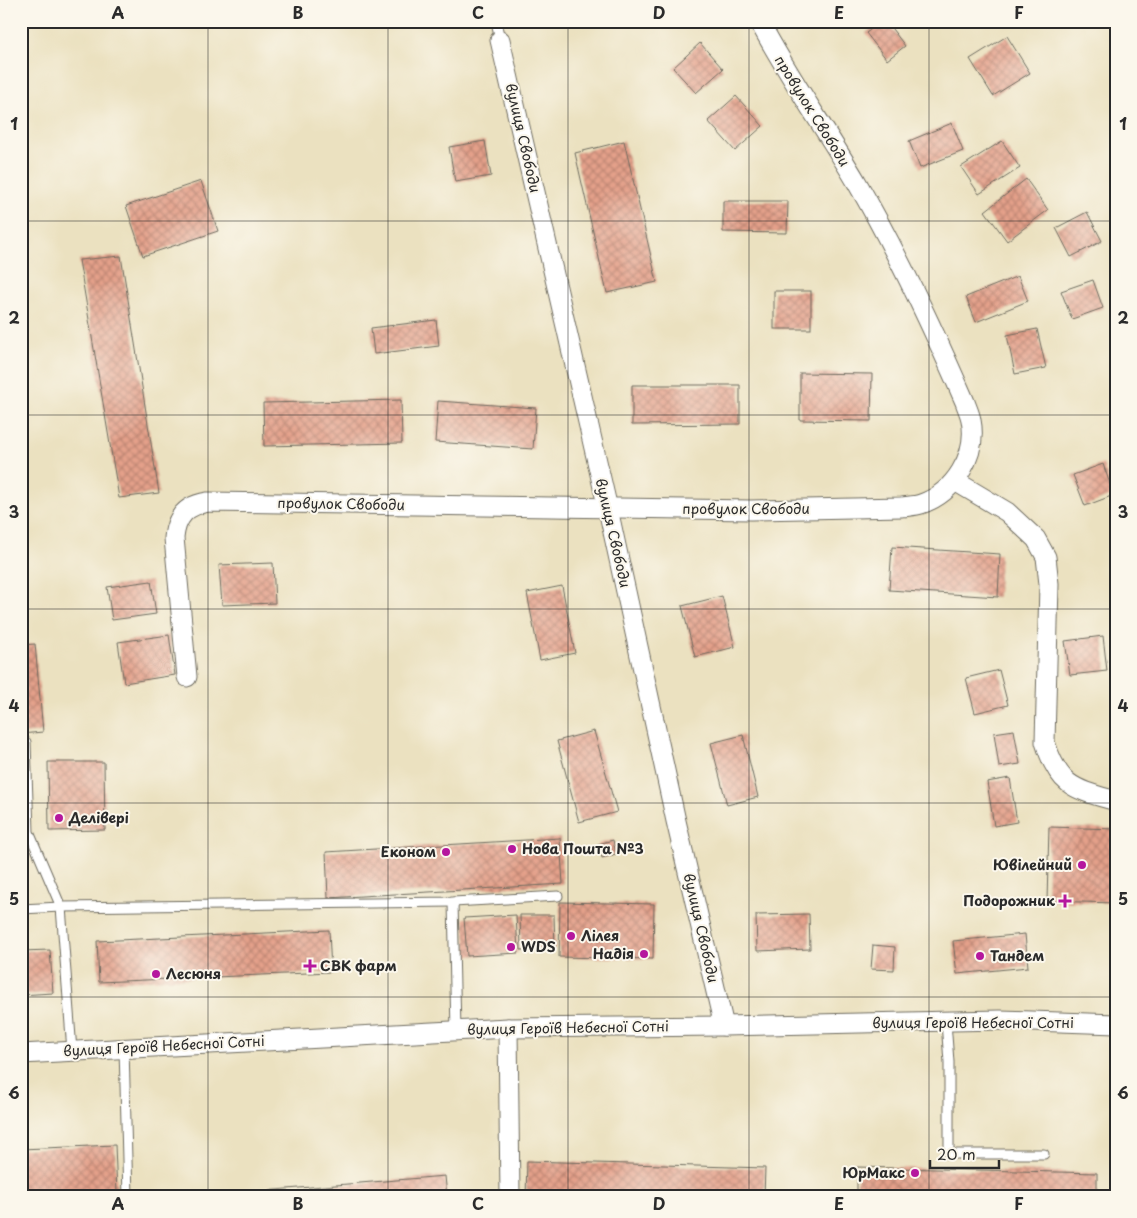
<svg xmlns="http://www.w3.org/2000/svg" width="1137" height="1218" font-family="'Playpen Sans',sans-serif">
<defs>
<pattern id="building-cross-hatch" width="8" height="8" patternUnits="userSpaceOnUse" patternTransform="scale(1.25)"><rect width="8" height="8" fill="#e4a08a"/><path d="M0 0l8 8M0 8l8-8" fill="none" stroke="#b98371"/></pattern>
</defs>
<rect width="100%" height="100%" fill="#fbf7ec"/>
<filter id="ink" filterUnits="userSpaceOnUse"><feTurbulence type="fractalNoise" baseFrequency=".02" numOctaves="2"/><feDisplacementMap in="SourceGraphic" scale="10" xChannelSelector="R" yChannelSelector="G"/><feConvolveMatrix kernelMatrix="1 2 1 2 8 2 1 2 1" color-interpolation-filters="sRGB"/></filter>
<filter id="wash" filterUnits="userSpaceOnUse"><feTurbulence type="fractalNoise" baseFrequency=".0096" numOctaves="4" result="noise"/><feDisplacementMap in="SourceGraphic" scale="20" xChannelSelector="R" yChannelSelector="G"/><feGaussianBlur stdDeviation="1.12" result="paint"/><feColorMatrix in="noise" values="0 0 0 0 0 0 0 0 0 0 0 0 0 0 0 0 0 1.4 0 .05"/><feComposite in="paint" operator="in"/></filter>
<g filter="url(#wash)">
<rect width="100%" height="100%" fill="#ebe1c0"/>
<g id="blocks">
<g fill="url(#building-cross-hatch)">
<path d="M882 21H886L905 46 887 60 866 33Z"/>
<path d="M1007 36 1030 73 993 96 970 59Z"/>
<path d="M700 43 723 69 696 93 673 68Z"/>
<path d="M736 96 763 126 735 151 708 121Z"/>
<path d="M952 123 963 151 920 168 909 141Z"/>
<path d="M485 141 491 176 455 182 449 147Z"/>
<path d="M624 141 657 282 607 293 575 153Z"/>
<path d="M1002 141 1020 168 979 194 961 167Z"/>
<path d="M1026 179 1048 210 1007 241 985 211Z"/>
<path d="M201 181 218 231 143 256 126 206Z"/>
<path d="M723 201H788L787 233 723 232Z"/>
<path d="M1087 212 1102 241 1071 257 1056 228Z"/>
<path d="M121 256 159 493 119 498 79 260Z"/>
<path d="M1018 276 1028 301 976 322 966 297Z"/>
<path d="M1093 280 1103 308 1072 319 1061 291Z"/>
<rect x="774" y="291" width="37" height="38"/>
<path d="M436 320 439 346 374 354 371 328Z"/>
<path d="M1037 329 1046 368 1015 374 1007 335Z"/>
<path d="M800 373 872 374 871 421 800 420Z"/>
<path d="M632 385H740V424L632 425Z"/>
<path d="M401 400 402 443 264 446 263 403Z"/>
<path d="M438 401 536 408 533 449 435 442Z"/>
<path d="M1103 464 1114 495 1085 506 1073 475Z"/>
<path d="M892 547 1000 554 998 597 889 590Z"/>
<path d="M273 563 275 603 222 605 219 565Z"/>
<path d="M151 581 156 614 112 620 107 587Z"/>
<path d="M562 586 575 653 540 660 527 593Z"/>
<path d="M722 596 735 647 695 657 682 606Z"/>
<path d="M169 635 175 675 124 683 118 642Z"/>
<path d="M1103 636 1107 671 1070 675 1065 641Z"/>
<path d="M35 644 43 732 21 734V645Z"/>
<path d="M999 670 1008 705 975 713 966 678Z"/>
<path d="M1014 730 1020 764 999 767 994 733Z"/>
<path d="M594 731 617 812 579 822 557 741Z"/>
<path d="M743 735 758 797 727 805 711 743Z"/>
<path d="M48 762H104L105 830 49 831Z"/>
<path d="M1010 778 1017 822 994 826 987 782Z"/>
<path d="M1049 827 1116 829V903L1047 901Z"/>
<path d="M560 838 563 884 328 898 326 852Z"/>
<path d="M613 840 616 854 602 858 598 844Z"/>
<path d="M560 902 654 904 653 959 559 957Z"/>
<path d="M809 914 810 949 757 951 756 915Z"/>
<path d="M516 915 518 953 467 956 464 918Z"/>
<path d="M520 915H554L555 949 521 950Z"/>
<path d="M329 930 331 972 99 982 97 941Z"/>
<path d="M1025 934 1028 967 957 974 953 941Z"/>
<path d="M873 945 895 947 894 970 871 969Z"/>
<path d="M50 950 53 993 21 995V951Z"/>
<path d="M115 1145 117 1193 21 1196V1149Z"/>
<path d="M527 1161 765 1168 764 1197H526Z"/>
<path d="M857 1167 1097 1173V1197H857Z"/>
<path d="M445 1176 447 1197H214V1195Z"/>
</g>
</g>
</g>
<g filter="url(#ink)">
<use href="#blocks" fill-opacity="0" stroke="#6e6b5f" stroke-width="1"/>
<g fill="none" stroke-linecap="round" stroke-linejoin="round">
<g stroke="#6e6b5f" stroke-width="11">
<g id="service">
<path d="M496 21 500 40"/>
<path d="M26 742 29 832 61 907 72 1051"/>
<path d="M453 902 456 1030"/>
<path d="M21 909 61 907 453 902 558 896"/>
<path d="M946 1022 949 1062V1154H1044"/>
<path d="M124 1048 128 1197"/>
</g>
</g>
<g stroke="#6e6b5f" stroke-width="21">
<g id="minor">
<path d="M500 40 608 509 676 821 724 1026"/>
<path d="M955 481 1007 512 1036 539 1046 557 1049 584 1045 742C1059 787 1074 789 1116 801"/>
<path d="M187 677 174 538C176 516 187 505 208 502L751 510 902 507C908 506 915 506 921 504 954 493 978 455 971 420 970 414 967 408 965 402 932 326 897 252 856 181 824 127 788 76 759 21"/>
<path d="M508 1028 510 1197"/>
<path d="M21 1054 508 1028 724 1026 1000 1020 1116 1024"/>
</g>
</g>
<use href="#service" stroke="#fff" stroke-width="9"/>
<use href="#minor" stroke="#fff" stroke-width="19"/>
</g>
</g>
<path fill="none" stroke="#2b2b2b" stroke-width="1" stroke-opacity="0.55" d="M208 21V1197M388 21V1197M568 21V1197M749 21V1197M929 21V1197M21 221H1116M21 415H1116M21 609H1116M21 803H1116M21 997H1116"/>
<g fill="#b5179e" stroke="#fbf7ec" stroke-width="2">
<circle cx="59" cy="818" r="5"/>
<circle cx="512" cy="849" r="5"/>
<circle cx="446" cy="852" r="5"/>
<circle cx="1082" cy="865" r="5"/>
<path d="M1062.5 893.5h5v5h5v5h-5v5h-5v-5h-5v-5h5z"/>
<circle cx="571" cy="936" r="5"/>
<circle cx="511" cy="947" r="5"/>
<circle cx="644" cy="954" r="5"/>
<circle cx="980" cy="956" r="5"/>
<path d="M307.5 958.5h5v5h5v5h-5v5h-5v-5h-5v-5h5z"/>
<circle cx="156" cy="974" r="5"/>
<circle cx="915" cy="1173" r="5"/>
</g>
<g text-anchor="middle" stroke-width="4" stroke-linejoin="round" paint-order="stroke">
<g font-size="14" fill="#2b2b2b" stroke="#fbf7ec">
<text transform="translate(812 111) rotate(58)" y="5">провулок Свободи</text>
<text transform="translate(523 138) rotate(77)" y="5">вулиця Свободи</text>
<text transform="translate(341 504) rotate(1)" y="5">провулок Свободи</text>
<text x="746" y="514">провулок Свободи</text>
<text transform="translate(613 533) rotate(77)" y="5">вулиця Свободи</text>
<text transform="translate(701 928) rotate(77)" y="5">вулиця Свободи</text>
<text x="973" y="1028">вулиця Героїв Небесної Сотні</text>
<text transform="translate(568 1028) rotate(-1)" y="5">вулиця Героїв Небесної Сотні</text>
<text transform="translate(164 1046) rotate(-3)" y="5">вулиця Героїв Небесної Сотні</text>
</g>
<g font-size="14" font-weight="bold" fill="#2b2b2b" stroke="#fbf7ec" text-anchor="start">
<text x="69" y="823">Делівері</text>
<text x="522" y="854">Нова Пошта №3</text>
<text x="436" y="857" text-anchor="end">Економ</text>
<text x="1072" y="870" text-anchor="end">Ювілейний</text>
<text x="1055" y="906" text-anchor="end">Подорожник</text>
<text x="581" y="941">Лілея</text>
<text x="521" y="952">WDS</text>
<text x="634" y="959" text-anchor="end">Надія</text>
<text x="990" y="961">Тандем</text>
<text x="320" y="971">СВК фарм</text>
<text x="166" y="979">Лесюня</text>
<text x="905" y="1178" text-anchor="end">ЮрМакс</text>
</g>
</g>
<rect width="1137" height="1218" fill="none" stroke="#fbf7ec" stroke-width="55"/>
<path d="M930 1160v8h69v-8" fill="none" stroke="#2b2b2b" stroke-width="2.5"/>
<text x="937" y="1160" font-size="15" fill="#2b2b2b" stroke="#fbf7ec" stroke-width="4" paint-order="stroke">20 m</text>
<rect x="28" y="28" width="1082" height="1162" fill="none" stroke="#2b2b2b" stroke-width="2"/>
<g font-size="16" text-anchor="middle" font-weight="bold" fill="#2b2b2b">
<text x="118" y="19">A</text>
<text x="298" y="19">B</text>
<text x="478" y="19">C</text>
<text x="659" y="19">D</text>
<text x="839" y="19">E</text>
<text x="1019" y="19">F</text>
<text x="14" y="130">1</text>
<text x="1123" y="130">1</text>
<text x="14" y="324">2</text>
<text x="1123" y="324">2</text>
<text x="14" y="518">3</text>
<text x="1123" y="518">3</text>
<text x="14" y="712">4</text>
<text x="1123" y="712">4</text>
<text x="14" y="905">5</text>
<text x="1123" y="905">5</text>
<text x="14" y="1099">6</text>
<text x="1123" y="1099">6</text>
<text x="118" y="1210">A</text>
<text x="298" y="1210">B</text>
<text x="478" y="1210">C</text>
<text x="659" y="1210">D</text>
<text x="839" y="1210">E</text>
<text x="1019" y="1210">F</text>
</g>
</svg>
